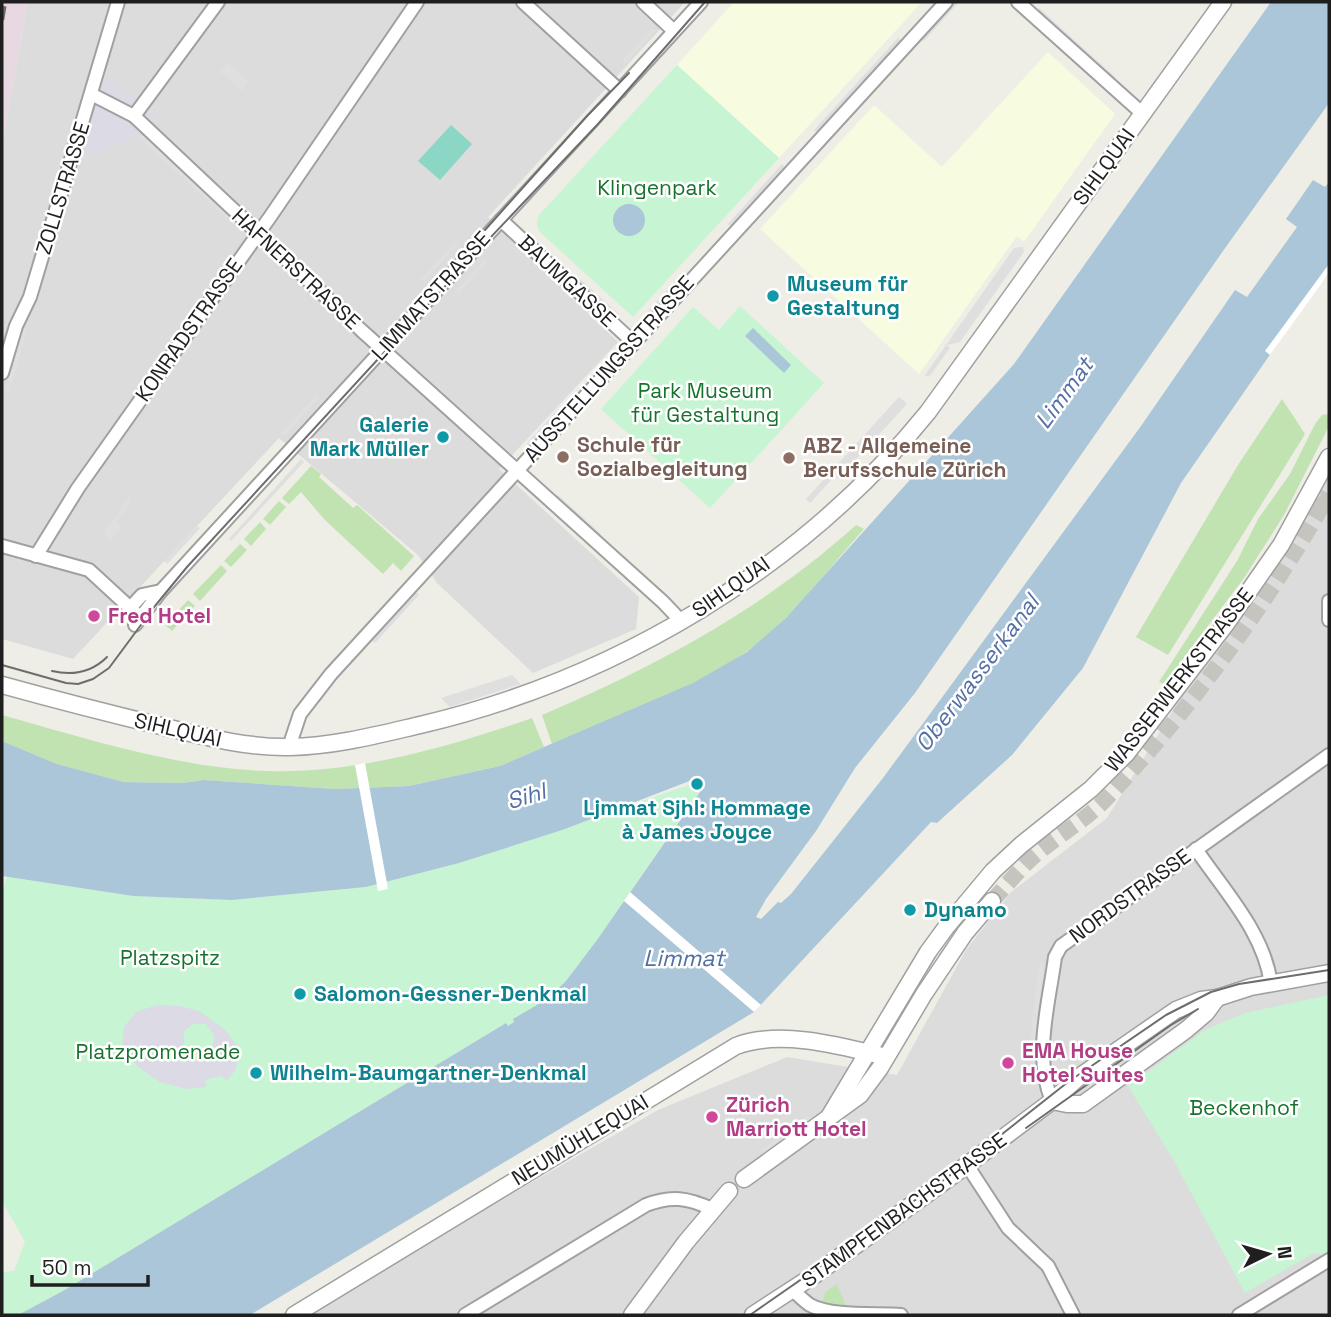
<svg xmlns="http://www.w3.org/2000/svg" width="1331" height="1317" font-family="'Space Grotesk',sans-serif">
<rect width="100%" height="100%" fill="#eeede6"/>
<g fill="#dcdcdc">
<path d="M28 2H685L488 217 618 342 499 469 639 597 636 629 533 673 437 583 418 555 279 438 73 659 2 639V145Z"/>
<path d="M1329 455V1315H300L658 1110 787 1057 897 1075 966 950 1011 892 1107 818Z"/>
</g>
<path fill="#e7d8e2" d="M2 2H28L2 145Z"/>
<g fill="#f7fce1">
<path d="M734 2H922L779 158 677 65Z"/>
<path d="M1048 52 1115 114 1024 242 1017 236 919 374 760 229 874 105 942 167Z"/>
</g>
<g fill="#c1e3b1">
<path d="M1282 399 1305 434 1168 655 1136 637 1238 465Z"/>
<path d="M1329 414V426L1284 515 1244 578 1164 684 1159 682 1237 561 1258 519 1290 474 1315 424 1322 415Z"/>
<path d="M311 466 321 474 319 477 353 508 357 505 414 556 401 571 393 563 383 574 324 519 301 492 289 504 282 498Z"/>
<path d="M279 501 286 507 270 525 263 519Z"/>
<path d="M260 522 266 529 251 546 244 539Z"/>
<path d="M856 525 864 529C827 570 792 620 746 652 688 693 617 716 552 744L542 715C660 664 760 611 856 525Z"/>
<path d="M240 544 247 550 231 567 224 561Z"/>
<path d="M221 565 227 571 200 601 193 594Z"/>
<path d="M188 600 195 606 172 631 165 625Z"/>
<path d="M2 715C88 739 177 768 267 771 356 774 449 747 532 718L544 747 500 766 409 786 335 789 204 780 182 783 124 782 57 764 2 741Z"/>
<path d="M837 1284 846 1306 827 1304 823 1301 825 1292Z"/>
</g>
<g fill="#c7f4d2">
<path d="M677 65 779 158 633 317 541 233C536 227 535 221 540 214Z"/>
<path d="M740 306 824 383 710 508 601 409 693 307 719 330Z"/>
<path d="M695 783 701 786 696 797 597 940 566 981 547 999 513 1019 515 1022 508 1026 506 1023 63 1291 18 1315H2V1272L14 1271 25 1242 2 1201V892L7 877 133 896 232 900 366 887 459 863Z"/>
<path d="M1329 995V1253L1322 1257 1319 1253 1312 1254 1245 1293 1173 1159 1128 1086 1205 1030 1245 1013Z"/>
</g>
<path fill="#8bd6c5" d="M451 125 472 144 440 180 418 161Z"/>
<g fill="#dfdfdf">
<path d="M953 2H959L924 41 920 38Z"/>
<path d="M1039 8 1115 77 1112 80 1036 11Z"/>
<path d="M652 28 655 31 624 66 623 60Z"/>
<path d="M898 38 901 41 817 133 814 130Z"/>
<path d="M227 63 248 81 242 91 220 72Z"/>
<path d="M142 134 240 223 236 227 139 138Z"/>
<path d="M782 164 786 168 731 227 728 224Z"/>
<path d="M455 242H460L424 282 421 279Z"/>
<path d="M1023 247 1024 252 960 342 947 345 950 348 929 377 925 375 1014 248Z"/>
<path d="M485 259 486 264 459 293 454 292Z"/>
<path d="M680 276 683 280 644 322 641 319Z"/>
<path d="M580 279 619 314 618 319 577 282Z"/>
<path d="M23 330 27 331 9 393 4 392Z"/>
<path d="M315 396 318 399 284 436 281 433Z"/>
<path d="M899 397 907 404 838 479 835 476 810 503 806 499Z"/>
<path d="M558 409 561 412 529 448 527 443Z"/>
<path d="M301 459 304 462 231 541 229 539Z"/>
<path d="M558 495 601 534 598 537 556 498Z"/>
<path d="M129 497 132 499 117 522 122 526 112 540 103 534Z"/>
<path d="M197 526 200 528 167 564 164 561Z"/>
<path d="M416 592 419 595 375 643 371 640Z"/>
<path d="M512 675 521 684 450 707 441 698Z"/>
<path d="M1039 965H1044L1033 1051H1029Z"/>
<path d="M806 1117H813L766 1152 763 1149Z"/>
</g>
<g fill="#dcdae4" fill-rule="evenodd">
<path d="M90 71 106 76 125 94 134 93 152 106 151 117 133 137 97 154 68 145Z"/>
<path d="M157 1005 179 1006 199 1011 224 1029 236 1044 238 1054 236 1069 230 1077 227 1080 220 1076 205 1080 206 1087 186 1089 160 1082 138 1067 122 1046 124 1027 136 1012ZM193 1024H206L214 1035 213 1046 204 1054 191 1053 184 1045V1031Z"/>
</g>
<g fill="#aac6d8">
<path d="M1271 2H1329V103L1223 251 915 693 855 768 816 831 766 899 756 917 761 919 778 902 781 903 791 894 883 778 1141 426 1235 290 1247 297 1297 227 1286 219 1313 180 1325 187 1329 182V273L1301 310 1181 483 1083 668 1012 755 937 823 931 822 754 1012 250 1315H18L63 1291 506 1023 508 1026 514 1022 513 1019 547 999 566 981 597 940 702 789V785L697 779 692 780 565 829 459 863 366 887 232 900 133 896 2 876V741L57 764 124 782 182 783 204 780 335 789 409 786 500 766 693 683 747 652 786 618 1014 364Z"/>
<circle cx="629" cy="220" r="16"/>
<path d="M753 328 791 365 784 373 745 336Z"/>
</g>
<g fill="#fff">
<path d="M1329 264V273L1270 355 1265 351Z"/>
<path d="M365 763 388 889 378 891 355 765Z"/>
<path d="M630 892 761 1005 754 1012 624 901Z"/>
</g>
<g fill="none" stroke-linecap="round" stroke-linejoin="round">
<path stroke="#c5c4be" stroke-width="16" stroke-dasharray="16 8" stroke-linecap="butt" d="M992 901C1005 887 1018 871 1032 858 1055 837 1085 821 1107 798 1192 707 1268 603 1329 494"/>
<path stroke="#c5c4be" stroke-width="19" stroke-dasharray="19 10" stroke-linecap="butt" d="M1322 507 1329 500"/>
<g stroke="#a0a0a0" stroke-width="16">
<g id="minor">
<path d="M523 2 620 91"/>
<path d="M643 2 674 31"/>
<path d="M1018 2 1143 114"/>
<path d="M91 94 134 116 361 330 663 602 682 622"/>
<path d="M134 116 218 2"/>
<path d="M501 220 633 342"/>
<path d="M2 373 16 326 30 297 118 2"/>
<path d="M2 546 89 570 140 617"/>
<path d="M36 556 78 488 270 217 417 2"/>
<path d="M1329 601V620"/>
<path d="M130 608 142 595 161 591"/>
<path d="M135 625 161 591 701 2"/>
<path d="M289 747 300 714 331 674 946 2"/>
<path d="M1196 849C1224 891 1264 932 1271 984"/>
<path d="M1052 1101C1033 1056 1049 1003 1055 957L1061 946 1329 755"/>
<path d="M967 1165 1008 1228 1048 1266 1073 1315"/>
<path d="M793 1290C798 1295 804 1301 810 1305 832 1317 875 1313 901 1315"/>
<path d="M465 1315 646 1205C671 1195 688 1198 712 1209"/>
<path d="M1239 1315 1329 1260"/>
</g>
</g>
<g stroke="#a0a0a0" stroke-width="19">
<g id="tertiary">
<path d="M2 685C56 700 111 714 165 727 206 737 248 748 290 747 335 746 377 735 420 725 616 679 801 569 928 412L1223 2"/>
<path d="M1052 1101 1067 1104H1083L1186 1030 1206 1013 1217 998"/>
<path d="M829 1117 928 952 947 926 993 871 1021 845 1091 789 1127 753 1226 624 1281 545 1329 457"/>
<path d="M744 1179 860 1095 880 1068 924 994 965 933 992 901"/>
<path d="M294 1315 736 1046C780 1029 841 1046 886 1057"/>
<path d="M632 1315 686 1242 729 1191"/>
<path d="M753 1315 816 1274 967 1165 1052 1101 1079 1077 1176 1010 1201 1000 1217 998 1251 987 1329 973"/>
</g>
</g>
<use href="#minor" stroke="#fff" stroke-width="12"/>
<use href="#tertiary" stroke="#fff" stroke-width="16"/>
<g stroke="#6d6d6d" stroke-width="2">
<path d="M485 230 587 116 629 73"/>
<path d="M2 665 66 683 78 684 93 679 109 668 155 606 187 567 471 258 598 124 705 2"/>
<path d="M52 671C73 676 92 672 107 657"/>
<path d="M1026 1128 1171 1025 1198 1009"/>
<path d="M750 1315 944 1180 1068 1082 1166 1015 1211 992 1239 984 1329 970"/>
</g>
<path stroke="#6d6d6d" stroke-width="4.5" stroke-dasharray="14 14" stroke-linecap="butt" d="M2 20 5 2"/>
</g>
<g fill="#0f9aa8" stroke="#fff" stroke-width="2.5">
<circle cx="773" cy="296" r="7"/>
<circle cx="443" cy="437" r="7"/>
<circle cx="697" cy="784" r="7"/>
<circle cx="910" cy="910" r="7"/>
<circle cx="300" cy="994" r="7"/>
<circle cx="256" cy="1073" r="7"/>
</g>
<g fill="#8d6e63" stroke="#fff" stroke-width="2.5">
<circle cx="563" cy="457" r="7"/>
<circle cx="789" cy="458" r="7"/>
</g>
<g fill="#d1479c" stroke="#fff" stroke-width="2.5">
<circle cx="94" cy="616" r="7"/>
<circle cx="1008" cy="1063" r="7"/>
<circle cx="712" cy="1117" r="7"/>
</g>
<g text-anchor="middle" stroke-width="5" stroke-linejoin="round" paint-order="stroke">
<g font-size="21" fill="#1f1f1f" stroke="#fff">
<text transform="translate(1104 167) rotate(-54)" y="7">SIHLQUAI</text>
<text transform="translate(63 188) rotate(-73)" y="7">ZOLLSTRASSE</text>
<text transform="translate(296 269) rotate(43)" y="7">HAFNERSTRASSE</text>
<text transform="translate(567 281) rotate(43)" y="7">BAUMGASSE</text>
<text transform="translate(431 296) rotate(-48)" y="7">LIMMATSTRASSE</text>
<text transform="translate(189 330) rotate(-55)" y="7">KONRADSTRASSE</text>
<text transform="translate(609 369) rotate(-48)" y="7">AUSSTELLUNGSSTRASSE</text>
<text transform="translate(731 587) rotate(-35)" y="7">SIHLQUAI</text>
<text transform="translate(1179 680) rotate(-52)" y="7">WASSERWERKSTRASSE</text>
<text transform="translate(178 730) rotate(13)" y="7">SIHLQUAI</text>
<text transform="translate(1130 896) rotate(-36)" y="7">NORDSTRASSE</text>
<text transform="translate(580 1140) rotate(-31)" y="7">NEUMÜHLEQUAI</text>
<text transform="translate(904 1210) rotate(-36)" y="7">STAMPFENBACHSTRASSE</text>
</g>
<g font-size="21" fill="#17722d" stroke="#fff">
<text x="657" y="195">Klingenpark</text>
<text x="705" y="398">Park Museum<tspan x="705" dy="24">für Gestaltung</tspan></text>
<text x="170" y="965">Platzspitz</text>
<text x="158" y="1059">Platzpromenade</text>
<text x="1244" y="1115">Beckenhof</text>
</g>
<g font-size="21" font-weight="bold" fill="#0d838f" stroke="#fff" text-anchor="start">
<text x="787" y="291">Museum für<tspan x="787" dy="24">Gestaltung</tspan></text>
<text x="429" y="432" text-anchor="end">Galerie<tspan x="429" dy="24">Mark Müller</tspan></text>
<text x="697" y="815" text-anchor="middle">Ljmmat Sjhl: Hommage<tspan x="697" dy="24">à James Joyce</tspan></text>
<text x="924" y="917">Dynamo</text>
<text x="314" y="1001">Salomon-Gessner-Denkmal</text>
<text x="270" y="1080">Wilhelm-Baumgartner-Denkmal</text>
</g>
<g font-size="21" font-weight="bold" fill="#785e54" stroke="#fff" text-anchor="start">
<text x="577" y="452">Schule für<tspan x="577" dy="24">Sozialbegleitung</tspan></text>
<text x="803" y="453">ABZ - Allgemeine<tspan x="803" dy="24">Berufsschule Zürich</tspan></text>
</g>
<g font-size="21" font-weight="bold" fill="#b23c85" stroke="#fff" text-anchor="start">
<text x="108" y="623">Fred Hotel</text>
<text x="1022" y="1058">EMA House<tspan x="1022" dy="24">Hotel Suites</tspan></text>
<text x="726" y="1112">Zürich<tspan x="726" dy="24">Marriott Hotel</tspan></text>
</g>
<g font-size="23" font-style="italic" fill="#546fa5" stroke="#fff">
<text transform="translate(1064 393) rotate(-54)" y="8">Limmat</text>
<text transform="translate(977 673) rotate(-53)" y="8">Oberwasserkanal</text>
<text transform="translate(526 796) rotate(-17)" y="8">Sihl</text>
<text x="684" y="966">Limmat</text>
</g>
</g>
<rect width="1331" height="1317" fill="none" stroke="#1f1f1f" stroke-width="7"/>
<g transform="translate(1268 1254) rotate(85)" stroke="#ffffff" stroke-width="5" paint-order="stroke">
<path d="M0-5L12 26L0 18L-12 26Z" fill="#1f1f1f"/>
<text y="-10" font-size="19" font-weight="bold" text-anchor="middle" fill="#1f1f1f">N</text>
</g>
<path d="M32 1275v10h116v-10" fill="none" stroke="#1f1f1f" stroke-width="3.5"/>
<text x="42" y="1275" font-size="21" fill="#1f1f1f" stroke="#ffffff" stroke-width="5" paint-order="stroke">50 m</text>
</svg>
